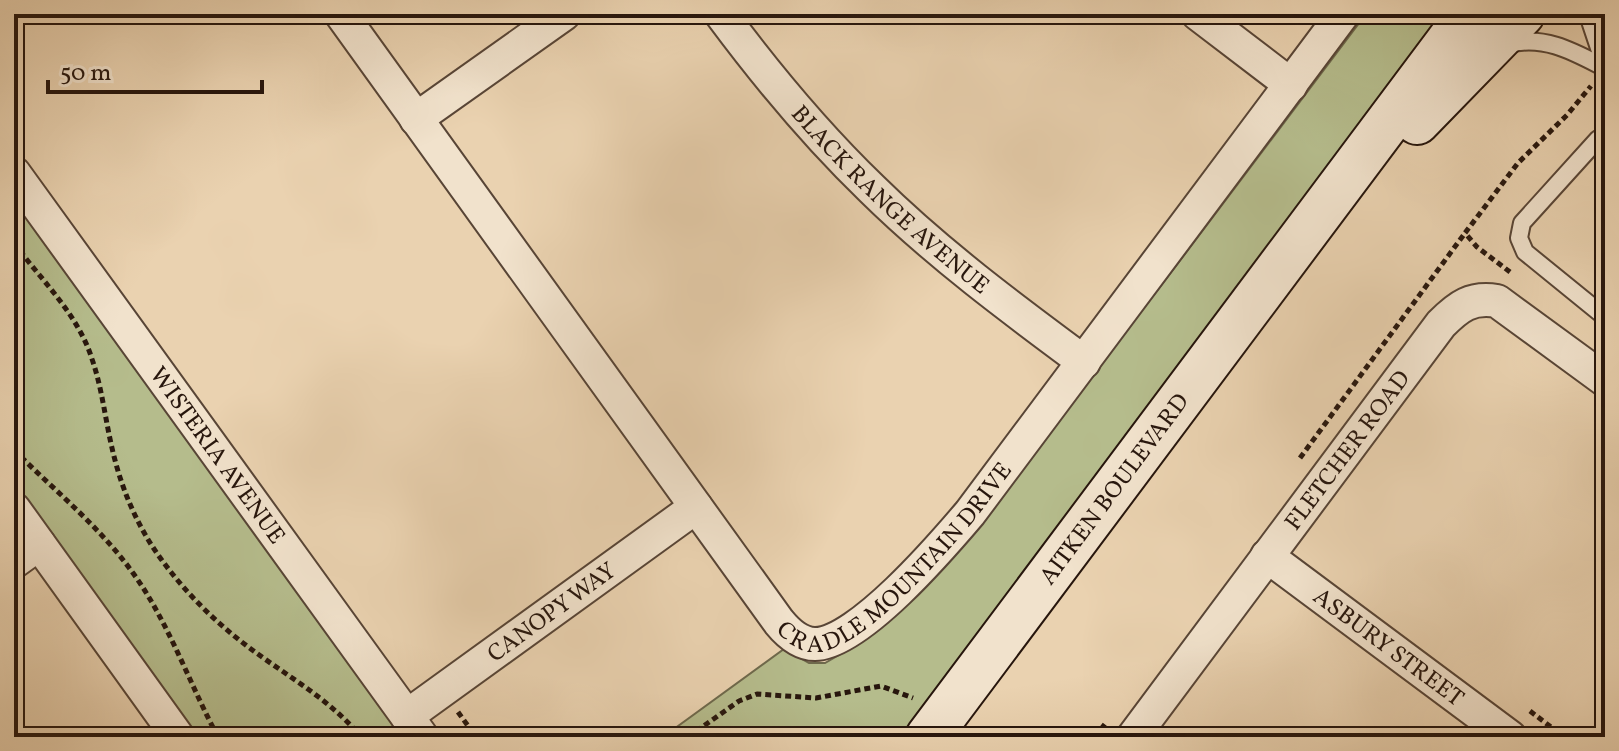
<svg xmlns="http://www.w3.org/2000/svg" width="1619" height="751" font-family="Vollkorn,serif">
<rect width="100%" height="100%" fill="#ead2b0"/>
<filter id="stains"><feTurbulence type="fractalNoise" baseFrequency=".0025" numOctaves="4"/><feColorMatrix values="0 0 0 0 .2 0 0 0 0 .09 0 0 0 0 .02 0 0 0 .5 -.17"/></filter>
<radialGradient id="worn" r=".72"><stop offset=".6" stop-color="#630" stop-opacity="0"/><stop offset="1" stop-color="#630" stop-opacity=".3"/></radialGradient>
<g fill="#b5bc8c" stroke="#6e694c" stroke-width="2">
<path d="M1366 14H1441L909 737H663L784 649 809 663H825L851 648 925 586 1160 287Z"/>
<path d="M14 199 407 737H196L14 485Z"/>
</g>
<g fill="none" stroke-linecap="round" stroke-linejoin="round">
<g stroke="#584536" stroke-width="20">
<g id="service">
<path d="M1590 14V21L1605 66"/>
<path d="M1509 44C1545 35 1574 52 1605 68"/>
<path d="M1598 139 1522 223 1519 238 1525 252 1605 317"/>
</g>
</g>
<g stroke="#584536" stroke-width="36">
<g id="minor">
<path id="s1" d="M341 14 779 622C788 633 800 644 815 644 858 644 942 546 970 513L1343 14"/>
<path id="s2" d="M721 14C767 76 817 136 872 189 937 253 1011 308 1084 362"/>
<path d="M1198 14 1291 85"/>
<path d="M416 119 564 14"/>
<path id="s3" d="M14 173 422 737"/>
<path d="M14 509 178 737"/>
<path id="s4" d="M1267 556 1510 737"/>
<path d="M14 562 39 544"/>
<path id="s5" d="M407 716 696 507"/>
<path id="s6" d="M1133 737 1441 324C1459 306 1471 297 1497 301L1605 380"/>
</g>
</g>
<g stroke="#27160d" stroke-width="48">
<g id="secondary">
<path d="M1417 122 1522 14"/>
<path id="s7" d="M928 737 1469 14"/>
</g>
</g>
<g stroke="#27160d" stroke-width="5" stroke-dasharray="6 4" stroke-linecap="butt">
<path d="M14 243C41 280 78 314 92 359 102 388 105 418 112 448 121 488 137 526 161 559 185 592 214 621 247 646 285 675 330 699 361 737"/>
<path d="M1510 272 1477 247 1465 233 1518 163 1567 115 1591 86"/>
<path d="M1596 410 1605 416"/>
<path d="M14 450C54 490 100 527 133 573 169 623 189 683 218 737"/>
<path d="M1300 458 1465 233"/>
<path d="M1530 711 1564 737"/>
<path d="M458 712 476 737"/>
<path d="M688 737 739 701 757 694 816 698 881 686 913 698"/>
<path d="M1095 737 1105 724"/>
</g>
<use href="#service" stroke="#f1e2cc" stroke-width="16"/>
<use href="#minor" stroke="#f1e2cc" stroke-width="32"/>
<use href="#secondary" stroke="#f1e2cc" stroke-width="44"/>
</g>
<g text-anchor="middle" stroke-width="7" stroke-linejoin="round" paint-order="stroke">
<g font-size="24" fill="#27160d" stroke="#f1e2cc">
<text dy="8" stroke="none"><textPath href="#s2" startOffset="252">BLACK RANGE AVENUE</textPath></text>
<text dy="8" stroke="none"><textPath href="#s6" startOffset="358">FLETCHER ROAD</textPath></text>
<text dy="8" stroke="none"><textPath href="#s3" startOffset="348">WISTERIA AVENUE</textPath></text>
<text dy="8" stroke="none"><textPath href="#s7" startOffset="310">AITKEN BOULEVARD</textPath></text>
<text dy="8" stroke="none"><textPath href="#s1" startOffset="906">CRADLE MOUNTAIN DRIVE</textPath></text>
<text dy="8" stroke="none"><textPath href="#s5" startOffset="178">CANOPY WAY</textPath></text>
<text dy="8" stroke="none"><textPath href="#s4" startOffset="152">ASBURY STREET</textPath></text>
</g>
</g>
<rect width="1619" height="751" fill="none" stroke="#ead2b0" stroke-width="48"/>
<rect x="16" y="16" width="1587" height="719" fill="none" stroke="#27160d" stroke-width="4"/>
<rect x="24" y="24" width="1571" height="703" fill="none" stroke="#27160d" stroke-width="2"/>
<path d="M48 80v12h214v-12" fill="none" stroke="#27160d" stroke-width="4"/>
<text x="60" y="80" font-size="24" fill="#27160d" stroke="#f1e2cc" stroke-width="6" paint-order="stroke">50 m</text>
<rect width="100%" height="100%" filter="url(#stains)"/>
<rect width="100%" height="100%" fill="url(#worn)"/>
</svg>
